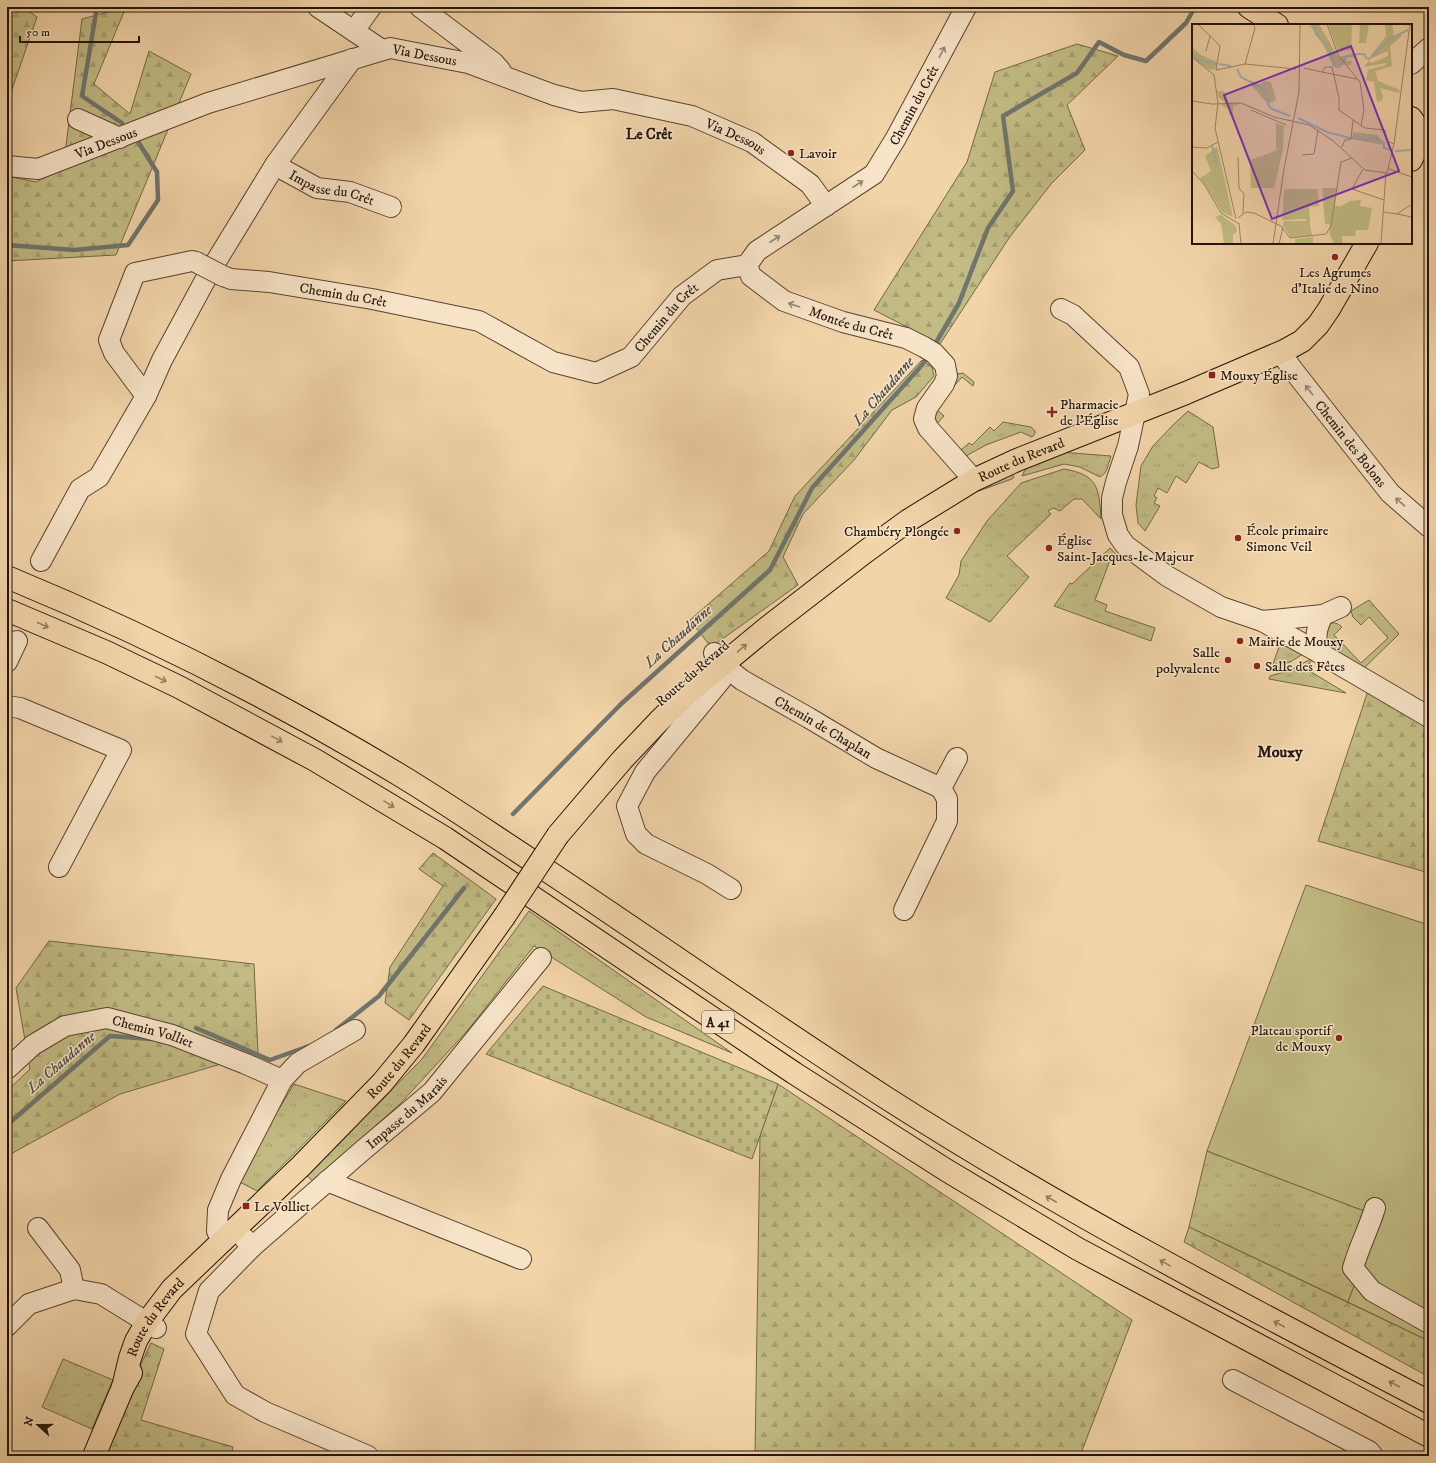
<svg xmlns="http://www.w3.org/2000/svg" width="1436" height="1463" font-family="'IM FELL DW Pica',serif">
<defs>
<pattern id="grass-tufts" width="24" height="20" patternUnits="userSpaceOnUse"><rect width="24" height="20" fill="#c2bb83"/><path d="M3 7l-1-3M5 7V3M7 7l1-3M15 17l-1-3M17 17v-4M19 17l1-3" fill="none" stroke="#a6a070"/></pattern>
<pattern id="forest-firs" width="22" height="20" patternUnits="userSpaceOnUse"><rect width="22" height="20" fill="#c2bb83"/><path d="M5 1l3.5 6h-7zM16 11l3.5 6h-7z" fill="#a6a070"/></pattern>
<pattern id="cemetery-stones" width="16" height="16" patternUnits="userSpaceOnUse"><rect width="16" height="16" fill="#c2bb83"/><path d="M2 7V4a2 2 0 0 1 4 0v3zM10 15v-3a2 2 0 0 1 4 0v3z" fill="#a6a070"/></pattern>
</defs>
<rect width="100%" height="100%" fill="#f2d4a9"/>
<filter id="stains"><feTurbulence type="fractalNoise" baseFrequency=".005" numOctaves="4"/><feColorMatrix values="0 0 0 0 .2 0 0 0 0 .09 0 0 0 0 .02 0 0 0 .5 -.17"/></filter>
<radialGradient id="worn" r=".72"><stop offset=".6" stop-color="#630" stop-opacity="0"/><stop offset="1" stop-color="#630" stop-opacity=".3"/></radialGradient>
<g fill="url(#grass-tufts)" stroke="#726846">
<path d="M963 373 974 382 973 386 962 377 935 408 944 416 936 425 961 450 969 443 972 445 990 427 994 431 1003 422 1031 427 1035 431V434L1032 437 1021 432 986 445 964 457 933 426 931 407 957 374Z"/>
<path d="M1188 411 1213 427 1219 467 1212 469 1199 462 1186 483 1176 476 1167 493 1158 488 1154 496 1157 498 1154 503 1160 506 1145 531 1138 523 1136 505 1141 466 1153 446 1173 425Z"/>
<path d="M1060 452 1111 456C1108 464 1108 473 1100 477L1080 467 1064 464 1022 476C1029 459 1044 458 1060 452Z"/>
<path d="M1064 469C1098 475 1099 487 1101 519L1082 499H1074L1060 511 1053 508 1048 511 1051 514 1007 556 1029 577 990 622 946 598 959 575 961 561 987 521 1021 483Z"/>
<path d="M1011 473 1014 477 1012 479 976 492 973 491Z"/>
<path d="M1110 548 1121 559 1112 555 1095 600 1107 605 1105 611 1155 628 1151 641 1054 606 1070 583 1072 584Z"/>
<path d="M1369 600 1399 634 1361 671C1343 660 1315 650 1329 624 1335 622 1337 623 1342 627L1334 635 1361 663 1388 638 1369 617 1361 625 1353 617 1351 611Z"/>
<path d="M1283 642 1303 654 1290 662 1272 667 1280 644Z"/>
<path d="M1313 658 1306 669 1346 693 1269 679 1270 676 1288 671Z"/>
<path d="M529 911 732 1053 646 1017 534 946 468 1030 400 1104 313 1181 307 1176 422 1059Z"/>
<path d="M294 1084 346 1101 257 1191 236 1180Z"/>
<path d="M1207 1151 1380 1217 1348 1302 1189 1227Z"/>
<path d="M63 1359 113 1380 92 1429 42 1407Z"/>
</g>
<g fill="url(#forest-firs)" stroke="#726846">
<path d="M7 7H23L37 17 7 104Z"/>
<path d="M126 7 94 84 130 114 149 51 191 74 116 255 7 261V176L36 182 63 169 82 19Z"/>
<path d="M1077 44 1118 56 1067 105 1085 150 1051 184 1009 238 940 344 874 310 967 162 995 72Z"/>
<path d="M922 360 932 367 934 376 916 397 892 410 854 460 803 514 783 557 798 585 711 647 690 620 769 551 795 496Z"/>
<path d="M1368 691 1429 707V873L1318 841Z"/>
<path d="M433 853 496 899 409 1020 385 1003 390 967 443 886 419 869Z"/>
<path d="M49 941 254 964 258 1053 120 1094 7 1156V1091L30 1069 16 988Z"/>
<path d="M778 1084 1132 1320 1080 1456H755L760 1135Z"/>
<path d="M1189 1227 1429 1341V1377L1184 1242Z"/>
<path d="M151 1343 164 1349 141 1420 233 1447 231 1456H87L100 1451Z"/>
</g>
<path fill="url(#cemetery-stones)" stroke="#726846" d="M543 986 778 1084 752 1159 486 1054Z"/>
<path fill="#c2bb83" stroke="#726846" d="M1306 885 1429 925V1341L1348 1302 1380 1217 1207 1151Z"/>
<g fill="none" stroke-linecap="round" stroke-linejoin="round">
<g stroke="#6f7570" stroke-width="4.5">
<path d="M97 7 82 96 122 123"/>
<path d="M7 245 74 250 128 245 158 200 157 172 137 140"/>
<path d="M933 348 959 303 988 228 1013 191 1003 116 1077 73 1099 42 1124 55 1146 61 1186 23 1195 7"/>
<path d="M513 814 621 704 770 570 812 488 922 365 928 356"/>
<path d="M196 1028 270 1060 309 1046"/>
<path d="M336 1030 379 996 464 888"/>
<path d="M7 1125 110 1036 152 1039"/>
</g>
<g stroke="#574431" stroke-width="22">
<g id="minor">
<path d="M318 7 382 50"/>
<path d="M420 7 494 63 501 71"/>
<path d="M354 31 371 7"/>
<path d="M1411 64 1429 48"/>
<path d="M78 119 120 138"/>
<path id="s1" d="M275 165 317 188 350 192 391 207"/>
<path id="s2" d="M7 166 38 169 208 103 390 48 468 63 554 95 581 102 613 99 692 116 752 142 810 184 826 206"/>
<path id="s3" d="M747 265 751 276 784 301 843 322 906 338 924 347 934 353 945 365 947 376 944 384 927 408 924 419 928 428 974 480"/>
<path id="s4" d="M223 276 231 279 269 282 372 299 479 321 553 362 596 373 631 357 682 296 717 270 747 265 757 251 874 174 896 138 966 7"/>
<path d="M1061 309 1073 315 1129 367 1139 394 1128 446 1116 482 1112 498V515L1118 535 1125 545 1167 576 1221 607 1262 621 1318 652 1429 717"/>
<path id="s5" d="M1284 351 1286 360 1293 370 1390 493 1429 527"/>
<path d="M146 396 162 360 209 273 275 165 352 59"/>
<path d="M41 561 80 489 99 477 146 396 114 353 109 340 135 273 192 261 196 262"/>
<path d="M1262 621 1323 615"/>
<path d="M1318 652C1315 636 1316 629 1323 615L1341 607"/>
<path id="s6" d="M714 653 723 665 742 680 809 718 876 758 941 788"/>
<path d="M7 662 17 641"/>
<path d="M723 665 721 680 645 772 627 806 636 834 646 844 707 874 731 889"/>
<path d="M7 706 20 708 121 750 59 867"/>
<path d="M941 788 957 758"/>
<path d="M904 910 947 821V799L941 788"/>
<path id="s7" d="M7 1069 33 1045 65 1026 107 1018 172 1035 246 1064 282 1080"/>
<path d="M327 1181 521 1259"/>
<path d="M1375 1208C1369 1228 1359 1247 1353 1268L1372 1291 1429 1323"/>
<path d="M38 1228 70 1270 74 1289"/>
<path d="M244 1238 252 1247 209 1291 196 1334 235 1395 265 1412 368 1456"/>
<path d="M222 1241 217 1231 218 1210 231 1179 282 1080 298 1063 355 1030"/>
<path id="s8" d="M252 1247 362 1151 432 1092 541 958"/>
<path d="M7 1326 29 1304 74 1289 101 1294 156 1328"/>
<path d="M1233 1380 1369 1451 1373 1456"/>
</g>
</g>
<g stroke="#231409" stroke-width="24">
<g id="major">
<path d="M1249 7 1277 25"/>
<path d="M1411 118C1422 131 1419 146 1411 160"/>
<path id="s9" d="M558 835 622 760 659 721 687 694 768 627 865 552 909 520 974 480 1017 460 1186 393 1284 351 1302 341 1318 325 1329 309 1367 243"/>
<path id="s10" d="M123 1387 130 1358 136 1341 147 1322 172 1289 301 1166 382 1083 414 1044 504 917"/>
<path d="M94 1456 123 1387 131 1373"/>
</g>
</g>
<g stroke="#231409" stroke-width="24">
<g id="highway">
<path d="M7 577C143 633 273 699 398 774 446 803 491 834 537 864 655 942 770 1023 888 1099 1063 1211 1245 1306 1429 1402"/>
<path d="M7 610 106 652 179 687 315 760 445 838 794 1073 946 1170 1078 1249 1429 1436"/>
</g>
</g>
<use href="#minor" stroke="#f7e3c7" stroke-width="20"/>
<use href="#major" stroke="#f2d4a9" stroke-width="22"/>
<use href="#highway" stroke="#f2d4a9" stroke-width="22"/>
<g stroke="#574431" stroke-width="22" stroke-linecap="butt">
<path id="minor-bridge" d="M196 262 223 276"/>
</g>
<g stroke="#231409" stroke-width="24" stroke-linecap="butt">
<path id="major-bridge" d="M504 917 558 835"/>
</g>
<use href="#minor-bridge" stroke="#f7e3c7" stroke-width="20"/>
<use href="#major-bridge" stroke="#f2d4a9" stroke-width="22"/>
</g>
<defs><path id="oneway-shaft" d="M-6 0H5M1.5-3L5.5 0L1.5 3" fill="none" stroke-width="1.6" stroke-linecap="round" stroke-linejoin="round"/></defs>
<g stroke="#988672">
<use href="#oneway-shaft" transform="translate(942 52) rotate(-62)"/>
<use href="#oneway-shaft" transform="translate(858 184) rotate(-33)"/>
<use href="#oneway-shaft" transform="translate(775 239) rotate(-33)"/>
<use href="#oneway-shaft" transform="translate(794 305) rotate(-161)"/>
<use href="#oneway-shaft" transform="translate(1309 390) rotate(-128)"/>
<use href="#oneway-shaft" transform="translate(1400 502) rotate(-139)"/>
</g>
<g stroke="#957e61">
<use href="#oneway-shaft" transform="translate(43 625) rotate(24)"/>
<use href="#oneway-shaft" transform="translate(742 648) rotate(-40)"/>
<use href="#oneway-shaft" transform="translate(161 679) rotate(26)"/>
<use href="#oneway-shaft" transform="translate(277 739) rotate(29)"/>
<use href="#oneway-shaft" transform="translate(389 804) rotate(32)"/>
<use href="#oneway-shaft" transform="translate(1051 1199) rotate(-150)"/>
<use href="#oneway-shaft" transform="translate(1165 1263) rotate(-151)"/>
<use href="#oneway-shaft" transform="translate(1279 1324) rotate(-152)"/>
<use href="#oneway-shaft" transform="translate(1394 1384) rotate(-152)"/>
</g>
<g fill="#8f2418" stroke="#f7e3c7" stroke-width="1.5">
<circle cx="791" cy="153" r="4"/>
<circle cx="1335" cy="257" r="4"/>
<rect x="1208" y="371" width="8" height="8" rx="2"/>
<path d="M1050 406h4v4h4v4h-4v4h-4v-4h-4v-4h4z"/>
<circle cx="957" cy="531" r="4"/>
<circle cx="1238" cy="538" r="4"/>
<circle cx="1049" cy="548" r="4"/>
<circle cx="1240" cy="641" r="4"/>
<circle cx="1228" cy="660" r="4"/>
<circle cx="1257" cy="666" r="4"/>
<circle cx="1339" cy="1038" r="4"/>
<rect x="242" y="1202" width="8" height="8" rx="2"/>
</g>
<g text-anchor="middle" stroke-width="3" stroke-linejoin="round" paint-order="stroke">
<rect fill="#f7e3c7" stroke="#635242" stroke-width="1" x="702" y="1011" width="32" height="22" rx="3"/>
<g font-size="13" font-weight="bold" fill="#231409">
<text x="718" y="1027">A 41</text>
</g>
<g font-size="14" fill="#231409" stroke="#f7e3c7">
<text dy="5" stroke="none"><textPath href="#s2" startOffset="439">Via Dessous</textPath></text>
<text dy="5" stroke="none"><textPath href="#s4" startOffset="818">Chemin du Crêt</textPath></text>
<text dy="5" stroke="none"><textPath href="#s2" startOffset="764">Via Dessous</textPath></text>
<text dy="5" stroke="none"><textPath href="#s2" startOffset="104">Via Dessous</textPath></text>
<text dy="5" stroke="none"><textPath href="#s1" startOffset="62">Impasse du Crêt</textPath></text>
<text dy="5" stroke="none"><textPath href="#s4" startOffset="122">Chemin du Crêt</textPath></text>
<text dy="5" stroke="none"><textPath href="#s4" startOffset="481">Chemin du Crêt</textPath></text>
<text dy="5" stroke="none"><textPath href="#s3" startOffset="124">Montée du Crêt</textPath></text>
<text dy="5" stroke="none"><textPath href="#s5" startOffset="115">Chemin des Bolons</textPath></text>
<text dy="5" stroke="none"><textPath href="#s9" startOffset="601">Route du Revard</textPath></text>
<text transform="translate(692 673) rotate(-41)" y="5">Route du Revard</text>
<text dy="5" stroke="none"><textPath href="#s6" startOffset="133">Chemin de Chaplan</textPath></text>
<text dy="5" stroke="none"><textPath href="#s7" startOffset="163">Chemin Volliet</textPath></text>
<text dy="5" stroke="none"><textPath href="#s10" startOffset="433">Route du Revard</textPath></text>
<text dy="5" stroke="none"><textPath href="#s8" startOffset="205">Impasse du Marais</textPath></text>
<text dy="5" stroke="none"><textPath href="#s10" startOffset="78">Route du Revard</textPath></text>
</g>
<g font-size="14" fill="#231409" stroke="#f7e3c7" text-anchor="start">
<text x="799" y="158">Lavoir</text>
<text x="1335" y="277" text-anchor="middle">Les Agrumes<tspan x="1335" dy="16">d'Italie de Nino</tspan></text>
<text x="1220" y="380">Mouxy Église</text>
<text x="1060" y="409">Pharmacie<tspan x="1060" dy="16">de l'Église</tspan></text>
<text x="1246" y="535">École primaire<tspan x="1246" dy="16">Simone Veil</tspan></text>
<text x="949" y="536" text-anchor="end">Chambéry Plongée</text>
<text x="1057" y="545">Église<tspan x="1057" dy="16">Saint-Jacques-le-Majeur</tspan></text>
<text x="1248" y="646">Mairie de Mouxy</text>
<text x="1220" y="657" text-anchor="end">Salle<tspan x="1220" dy="16">polyvalente</tspan></text>
<text x="1265" y="671">Salle des Fêtes</text>
<text x="1331" y="1035" text-anchor="end">Plateau sportif<tspan x="1331" dy="16">de Mouxy</tspan></text>
<text x="254" y="1211">Le Volliet</text>
</g>
<g font-size="15" font-weight="bold" fill="#231409" stroke="#f7e3c7">
<text x="649" y="139">Le Crêt</text>
</g>
<g font-size="15" font-style="italic" fill="#4f4c45" stroke="#f7e3c7">
<text transform="translate(883 391) rotate(-49)" y="5">La Chaudanne</text>
<text transform="translate(678 636) rotate(-42)" y="5">La Chaudanne</text>
<text transform="translate(61 1062) rotate(-41)" y="5">La Chaudanne</text>
</g>
<g font-size="16" font-weight="bold" fill="#231409" stroke="#f7e3c7">
<text x="1280" y="757">Mouxy</text>
</g>
</g>
<g transform="translate(1192 24)">
<rect width="220" height="220" fill="#f2d4a9"/>
<path d="M25 123 41 193 30 188 8 154 19 147 13 132ZM99 165V182H91L92 166ZM169 176 168 182 180 184 176 206H164L163 212H150V220H142L137 208 149 182 158 177ZM92 197H114V201H118L120 212 98 213 91 201ZM121 213V220H103V215Z" fill="#c2bb83"/>
<path d="M117 0H127L146 33 160 30 163 33H155L154 37H160L159 41H141L132 22ZM136 0H160L159 26 146 27ZM168 0H177L174 19H167ZM193 0H200L202 12 208 10 210 12 198 22 200 42 183 47 186 57 208 66 207 69 188 64 191 72 190 77 185 78 182 58 174 56 176 46 194 41V39L172 43 177 37 180 39 196 32V27L180 34 179 31 194 12ZM0 23 9 31 25 38 23 45 18 46 6 38 0 32ZM58 56 67 60 74 57 79 58 84 76 76 80 59 61ZM25 67H32L37 79 48 80 41 82V91H37V85L29 81 33 78 27 74ZM161 108 186 111 191 121 160 115ZM86 126H91L82 164H59L58 136ZM130 164H145L143 182H149L137 208 138 200H133ZM29 191 44 202 45 208 41 211V220H32L29 200 23 193Z" fill="#c2bb83"/>
<path d="M25 140H27L38 188 34 187Z" fill="#c2bb83"/>
<path d="M84 99 92 102 91 126H84Z" fill="#c2bb83"/>
<path d="M99 165H126L127 182 117 183 118 201H114V195L90 196 91 182H99Z" fill="#c2bb83"/>
<path fill="none" stroke="#a2b5b5" stroke-width="2" d="M122 0 124 10 136 23 142 42 147 43 151 39M0 29 6 36 25 40M176 36 197 15 216 6M152 37 153 33 166 30H172L175 35M27 40 39 42M45 45 49 53 73 66 74 71M76 73V81L80 85 98 92M106 94 135 108 158 114 176 116 182 113 192 119V124L200 126M20 122 25 140M203 127 220 126"/>
<path fill="none" stroke="#9f8769" stroke-width="1" d="M6 0 28 22 24 46M135 0 146 31 168 58 172 86 169 101M14 27 18 12M0 33 22 51 26 79 23 104 44 195M53 40 63 4 61 0M112 44 130 48 133 43H140L147 74V86L173 104 193 106 195 117 202 120M24 46 53 40 104 45M130 48 165 55M0 77 20 80 49 79 82 93 117 101 140 116M59 86 94 101M139 115 173 146 195 149M0 123 15 124 26 118M150 123 153 116 159 115 161 96M110 131 122 130 126 106M46 133 47 164 52 170 51 189M171 145 160 165 192 176M197 145 220 153M0 147 12 160 29 189 47 200M195 149 202 120 218 0M191 188 205 190 220 180M205 190 220 193M46 194 54 188 62 189 89 202 98 214 134 210 139 202 149 138 160 134M47 199 49 220M81 220 92 145 107 68 108 0M87 220 91 203M189 220 194 148"/>
<path fill="#7b2cbf" fill-opacity="0.15" stroke="#7b2cbf" stroke-width="2" d="M159 22 207 147 80 195 32 71Z"/>
<rect width="220" height="220" fill="none" stroke="#231409" stroke-width="2"/>
</g>
<rect width="1436" height="1463" fill="none" stroke="#f2d4a9" stroke-width="24"/>
<rect x="8" y="8" width="1420" height="1447" fill="none" stroke="#231409" stroke-width="2"/>
<rect x="12" y="12" width="1412" height="1439" fill="none" stroke="#231409"/>
<g transform="translate(38 1425) rotate(291)" stroke="#f7e3c7" stroke-width="3" paint-order="stroke">
<path d="M0-3L7 15L0 10L-7 15Z" fill="#231409"/>
<text y="-6" font-size="11" font-weight="bold" text-anchor="middle" fill="#231409">N</text>
</g>
<path d="M20 36v6h119v-6" fill="none" stroke="#231409" stroke-width="2"/>
<text x="26" y="36" font-size="12" fill="#231409" stroke="#f7e3c7" stroke-width="3" paint-order="stroke">50 m</text>
<rect width="100%" height="100%" filter="url(#stains)"/>
<rect width="100%" height="100%" fill="url(#worn)"/>
</svg>
